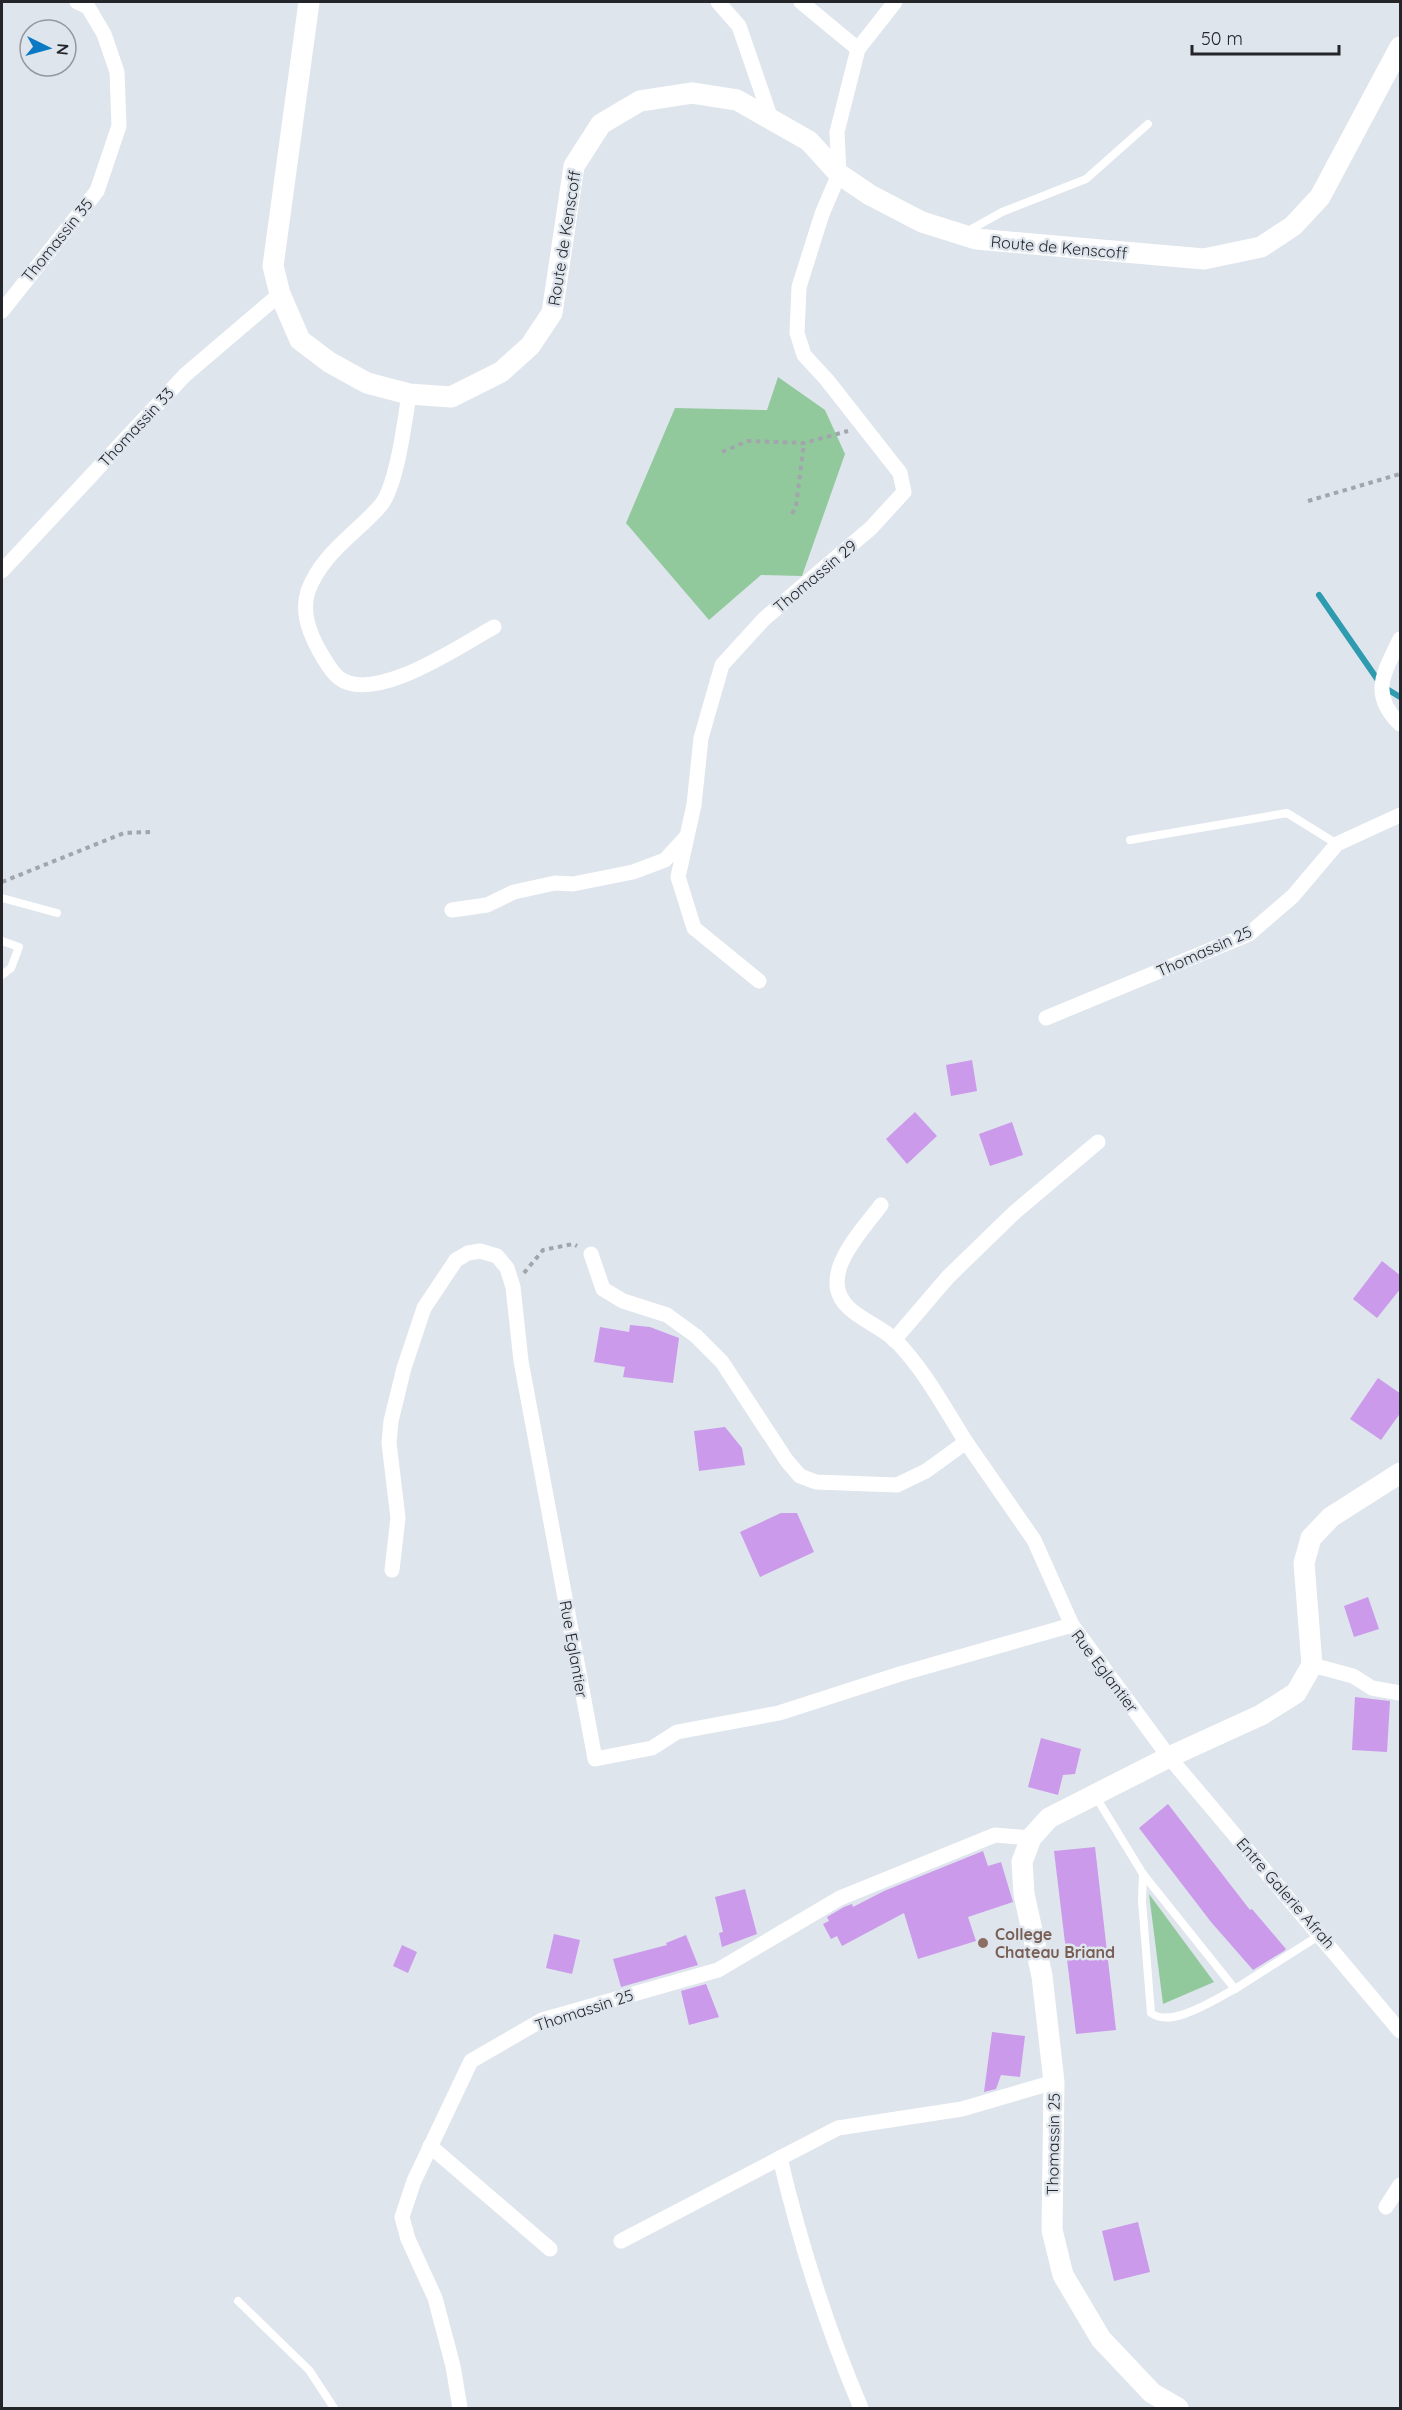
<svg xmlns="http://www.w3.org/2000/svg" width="1402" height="2410" font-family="Quicksand,sans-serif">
<rect width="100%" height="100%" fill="#dfe5ed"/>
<g fill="#92c99c">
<path d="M778 377 825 410 845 454 802 576 761 575 709 620 626 523 675 408 767 410Z"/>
<path d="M1149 1894 1214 1982 1163 2004Z"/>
</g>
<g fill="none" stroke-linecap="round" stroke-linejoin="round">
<path stroke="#2f9baf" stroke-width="6" d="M1319 595 1382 686 1400 697"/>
</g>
<g fill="#cb9aea">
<path d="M972 1060 977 1091 951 1096 946 1065Z"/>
<path d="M915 1112 937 1136 907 1164 886 1139Z"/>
<path d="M1012 1122 1023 1155 990 1166 979 1134Z"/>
<path d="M1382 1261 1401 1276V1288L1377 1318 1353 1299Z"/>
<path d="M630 1325 650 1327 679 1338 673 1383 623 1377 625 1367 594 1362 600 1327 629 1332Z"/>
<path d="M1378 1378 1401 1394V1412L1381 1440 1350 1419Z"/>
<path d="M725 1427 742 1448 745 1465 699 1471 694 1431Z"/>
<path d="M781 1513H797L814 1552 760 1577 740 1532Z"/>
<path d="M1368 1597 1379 1629 1354 1637 1344 1606Z"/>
<path d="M1355 1697 1390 1701 1387 1752 1352 1750Z"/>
<path d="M1041 1738 1081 1749 1075 1774 1063 1775 1058 1795 1028 1787Z"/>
<path d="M1168 1804 1250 1910 1252 1909 1286 1949 1284 1951 1253 1970 1211 1922 1139 1828Z"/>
<path d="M1095 1847 1116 2030 1076 2034 1054 1851Z"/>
<path d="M983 1851 988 1866 1001 1862 1013 1902 968 1917 976 1941 918 1959 904 1913 842 1946 837 1936 831 1939 823 1924 829 1921 827 1917 844 1907 852 1904 853 1907 884 1891Z"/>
<path d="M745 1889 757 1934 722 1947 719 1933 723 1932 715 1897Z"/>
<path d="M554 1934 580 1940 572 1974 546 1968Z"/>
<path d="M686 1935 698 1965 621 1987 613 1959 667 1945 666 1943Z"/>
<path d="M402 1945 417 1952 408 1973 393 1966Z"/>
<path d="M706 1984 719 2017 689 2025 681 1991Z"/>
<path d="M992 2032 1025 2036 1020 2077 1001 2075 996 2089 984 2092Z"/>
<path d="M1138 2222 1150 2272 1114 2281 1102 2231Z"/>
</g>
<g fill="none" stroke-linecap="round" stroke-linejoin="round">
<g stroke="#a1a5ac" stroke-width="4" stroke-dasharray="4.5 4.5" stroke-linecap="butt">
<path d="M722 452 748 441 804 443 848 431"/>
<path d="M1308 501 1400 474"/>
<path d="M792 514 796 506 804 443"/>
<path d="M2 882 124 833 151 832"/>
<path d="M524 1273 543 1250 573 1244 577 1246"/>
</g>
<g stroke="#fff" stroke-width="8">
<path d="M968 231 1002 212 1086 179 1148 124"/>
<path d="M1130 840 1287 813 1337 844"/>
<path d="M2 898 57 913"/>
<path d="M2 941 19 947 11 968 2 975"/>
<path d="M1096 1797 1143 1874 1235 1989 1320 1935"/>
<path d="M1143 1874 1142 1901 1151 2013C1171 2029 1215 1999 1235 1989"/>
<path d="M238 2301 309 2370 334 2408"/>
</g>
<g stroke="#fff" stroke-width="15">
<path d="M718 2 739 26 771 119"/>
<path d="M801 2 858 49"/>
<path d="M2 311 97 191 119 126 117 72 104 34 88 7 77 2"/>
<path d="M409 394C405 420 397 485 381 505 356 534 322 553 308 591 301 613 310 634 320 652 325 660 331 672 339 678 375 705 461 645 494 627"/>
<path d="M2 571 185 375 280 294"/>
<path d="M1400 639C1384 673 1369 694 1400 724"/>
<path d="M452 910 487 905 514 892 555 883 573 884 633 872 665 860 686 837"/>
<path d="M759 981 694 928 678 877 694 805 701 738 722 665 764 619 871 528 904 492 900 473 827 380 804 355 797 333 799 287 822 214 839 174 837 132 858 49 895 2"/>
<path d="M1046 1018 1249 934 1293 896 1337 844 1400 815"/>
<path d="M881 1205C862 1231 815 1277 849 1308 863 1321 881 1327 895 1340 924 1369 944 1407 966 1442"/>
<path d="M591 1254 603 1289 623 1301 667 1315 696 1336 722 1362 787 1461 800 1476 816 1482 897 1485 926 1471 966 1442 1034 1540 1072 1625"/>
<path d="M894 1340 948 1277 1015 1212 1098 1142"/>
<path d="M392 1570 398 1518 389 1443 391 1421 404 1368 424 1308 456 1260 468 1253 480 1251 497 1256 507 1268 513 1287 521 1361 595 1759 652 1748 677 1732 779 1713 900 1674 1072 1625 1169 1757 1400 2031"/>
<path d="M1312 1665 1353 1676 1372 1688 1400 1693"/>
<path d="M430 2146 550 2249"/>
<path d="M1386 2207 1400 2185"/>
<path d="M621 2241 780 2158"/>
<path d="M460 2408 453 2366 435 2298 408 2239 402 2217 414 2181 471 2061 542 2020 718 1970 840 1898 995 1835 1031 1838"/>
<path d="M861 2408C827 2328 800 2243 780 2158L838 2128 962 2109 1054 2082"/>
</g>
<g stroke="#fff" stroke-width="21">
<path d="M309 2 273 266 280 294 300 340 329 362 367 383 409 394 451 397 501 372 530 346 552 313 574 166 601 124 640 101 692 93 737 100 809 141 839 174 870 195 922 222 976 239 1204 259 1261 247 1293 226 1320 197 1400 47"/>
<path d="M1178 2408 1152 2393 1101 2339 1063 2275 1052 2230 1054 2082 1042 1976 1024 1894 1022 1862 1031 1838 1049 1818 1169 1757 1261 1715 1296 1693 1312 1665 1304 1563 1311 1538 1331 1517 1400 1473"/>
</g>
</g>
<circle fill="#8d6e63" stroke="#dfe5ed" stroke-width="2" cx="983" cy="1943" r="6"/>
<g text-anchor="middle" stroke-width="5" stroke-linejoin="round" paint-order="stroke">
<g font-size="16" fill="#232528" stroke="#dfe5ed">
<text transform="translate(564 238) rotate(-81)" y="6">Route de Kenscoff</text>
<text transform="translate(57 240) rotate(-51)" y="6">Thomassin 35</text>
<text transform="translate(1059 247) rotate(5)" y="6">Route de Kenscoff</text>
<text transform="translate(136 427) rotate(-47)" y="6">Thomassin 33</text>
<text transform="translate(815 576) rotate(-40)" y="6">Thomassin 29</text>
<text transform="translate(1204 951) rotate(-24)" y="6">Thomassin 25</text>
<text transform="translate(574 1649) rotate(80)" y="6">Rue Eglantier</text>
<text transform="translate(1105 1671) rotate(53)" y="6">Rue Eglantier</text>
<text transform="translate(1286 1893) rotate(49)" y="6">Entre Galerie Afrah</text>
<text transform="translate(584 2010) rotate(-18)" y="6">Thomassin 25</text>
<text transform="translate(1053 2144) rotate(-89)" y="6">Thomassin 25</text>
</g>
<g font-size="16" font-weight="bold" fill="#785e54" stroke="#dfe5ed" text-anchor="start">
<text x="995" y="1940">College<tspan x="995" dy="18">Chateau Briand</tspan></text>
</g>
</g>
<rect width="1402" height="2410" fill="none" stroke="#232528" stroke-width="6"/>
<g transform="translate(48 48) rotate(95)"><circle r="28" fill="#dfe5ed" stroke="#94989e" stroke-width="1.5"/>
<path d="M0-4.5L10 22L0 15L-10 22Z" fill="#0c79c4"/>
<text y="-9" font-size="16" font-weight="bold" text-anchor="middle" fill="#232528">N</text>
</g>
<path d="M1192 45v9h147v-9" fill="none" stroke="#232528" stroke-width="3"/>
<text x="1201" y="45" font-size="18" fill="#232528" stroke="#dfe5ed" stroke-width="4.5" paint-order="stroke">50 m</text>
</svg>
